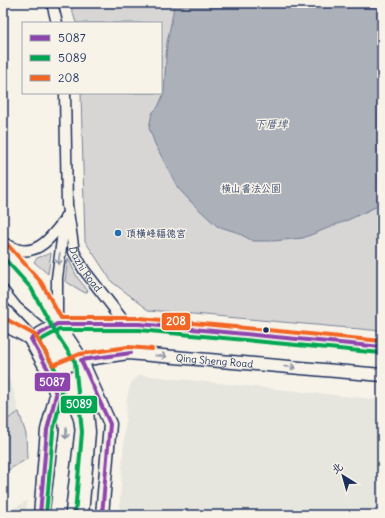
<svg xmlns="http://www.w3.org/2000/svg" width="385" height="518" font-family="Delius,'LXGW WenKai TC',sans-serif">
<rect width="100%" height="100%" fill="#f7f3e8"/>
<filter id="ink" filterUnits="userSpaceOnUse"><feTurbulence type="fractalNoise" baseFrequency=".025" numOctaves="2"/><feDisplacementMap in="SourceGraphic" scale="8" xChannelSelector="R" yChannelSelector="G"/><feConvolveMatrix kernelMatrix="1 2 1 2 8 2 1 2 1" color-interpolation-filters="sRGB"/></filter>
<g filter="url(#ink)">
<g fill="#e6e5de">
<path d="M6 373 12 386 19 412 3 422V375Z"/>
<path d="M140 375 382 400V515H119L127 398 131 383Z"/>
<path d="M27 501 26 515H3V514Z"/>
</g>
<g fill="#d7d6d4" stroke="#798299">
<path d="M70 3H382V331L149 310 112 282 85 241 81 93H161V23H76Z"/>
<path d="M51 253 48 274 34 262 37 258Z"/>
<path d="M68 258 77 277 88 291 85 293 65 281Z"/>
<path d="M19 412 26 434 27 459 3 473V422Z"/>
</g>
<path fill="#acb0b9" stroke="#727c95" d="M173 3H382V204L348 220 303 238 273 241H253L236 232 217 226 191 202 178 188 155 144 149 128 152 113 158 107 164 93 167 43 173 13Z"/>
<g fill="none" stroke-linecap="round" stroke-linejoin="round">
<g stroke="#1b2f5e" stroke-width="13">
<g id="minor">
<path d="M52 3 57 23"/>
<path id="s1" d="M65 93 67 205 74 252 84 270 126 324"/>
<path d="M3 243C8 245 15 249 20 250 39 254 53 235 63 222"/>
<path d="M57 324V278L65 217"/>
</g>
</g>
<g stroke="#1b2f5e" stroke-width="15">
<g id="tertiary">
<path d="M3 248 36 285 55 321"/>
<path d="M3 324 31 339 57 324H139L382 347"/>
<path d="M84 366 110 424 102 515"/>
<path id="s2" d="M50 373 81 360 128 353 382 375"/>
<path d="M40 515 47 430 56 395"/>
</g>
</g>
<g stroke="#1b2f5e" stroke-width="17">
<g id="secondary">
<path d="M3 269 26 298 57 324 81 360 88 432 81 515"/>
<path d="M3 310 31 339 50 373 66 423 67 430 57 515"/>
</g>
</g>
<use href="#minor" stroke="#f7f3e8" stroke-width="10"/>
<use href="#tertiary" stroke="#f7f3e8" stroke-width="12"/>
<use href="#secondary" stroke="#f7f3e8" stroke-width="14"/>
<g stroke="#f7f3e8" stroke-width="7">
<g id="bus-1">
<path d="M40 515 47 430 56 395 50 373 31 339 57 324H139L382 347"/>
<path d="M102 515 110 424 81 360 131 353"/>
</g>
</g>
<g stroke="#f7f3e8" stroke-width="7">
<g id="bus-2">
<path d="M3 257 31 288 52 327 75 362 82 432 75 514"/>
<path d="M46 515 53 431 62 395 56 371 39 341 59 330H139L381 353"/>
</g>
</g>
<g stroke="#f7f3e8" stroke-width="7">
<g id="bus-3">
<path d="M7 244 41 282 61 318H140L382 341"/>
<path d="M6 319 35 335 53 365 80 354 128 347 152 349"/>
</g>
</g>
<use href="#bus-1" stroke="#8e44ad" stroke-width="4"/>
<use href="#bus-2" stroke="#00a651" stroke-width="4"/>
<use href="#bus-3" stroke="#f26522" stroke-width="4"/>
</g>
<defs><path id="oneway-shaft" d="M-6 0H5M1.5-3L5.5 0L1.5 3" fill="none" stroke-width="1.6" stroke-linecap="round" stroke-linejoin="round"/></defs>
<g stroke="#8991a3">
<use href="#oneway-shaft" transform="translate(59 259) rotate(97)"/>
<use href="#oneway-shaft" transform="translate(161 356) rotate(5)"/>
<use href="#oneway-shaft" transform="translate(290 367) rotate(5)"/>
<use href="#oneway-shaft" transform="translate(66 433) rotate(92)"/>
</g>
</g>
<circle fill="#1f6fb2" stroke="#f7f3e8" stroke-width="1.5" cx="118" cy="233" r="4"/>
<circle fill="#1b2f5e" stroke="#f7f3e8" stroke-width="1.5" cx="266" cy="330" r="3.5"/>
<g text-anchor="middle" stroke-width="3" stroke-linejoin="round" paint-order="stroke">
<g font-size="10" fill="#415076" stroke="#f7f3e8">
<text x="251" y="192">橫山書法公園</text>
</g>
<g font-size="10" fill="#1b2f5e" stroke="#f7f3e8" text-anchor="start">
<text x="126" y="237">頂橫峰福德宮</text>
</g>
<g font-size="10" fill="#1b2f5e" stroke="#f7f3e8">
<text dy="4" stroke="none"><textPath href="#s1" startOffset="180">Dazhi Road</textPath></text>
<text dy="4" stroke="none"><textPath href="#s2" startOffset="168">Qing Sheng Road</textPath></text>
</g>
<g font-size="11" font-style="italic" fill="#465679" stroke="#f7f3e8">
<text x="271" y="128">下厝埤</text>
</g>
</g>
<g stroke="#f7f3e8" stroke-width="1.5">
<rect x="161" y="312" width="30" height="19" rx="4" fill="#f26522"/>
<rect x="34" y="372" width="37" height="20" rx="4" fill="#8e44ad"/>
<rect x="60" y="395" width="38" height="19" rx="4" fill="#00a651"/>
</g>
<g font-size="11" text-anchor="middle" font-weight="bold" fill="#fff">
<text x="176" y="325">208</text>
<text x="52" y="386">5087</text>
<text x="79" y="408">5089</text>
</g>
<rect width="385" height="518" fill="none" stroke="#f7f3e8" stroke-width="16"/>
<rect x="8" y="8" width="369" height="502" fill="none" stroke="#1b2f5e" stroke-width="1.5" filter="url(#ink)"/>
<rect x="22" y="22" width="140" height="72" fill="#f7f3e8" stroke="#9fa5b1"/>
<rect x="30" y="35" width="20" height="6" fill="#8e44ad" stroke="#9fa5b1"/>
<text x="58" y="42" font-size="12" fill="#1b2f5e">5087</text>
<rect x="30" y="55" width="20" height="6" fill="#00a651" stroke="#9fa5b1"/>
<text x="58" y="62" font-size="12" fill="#1b2f5e">5089</text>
<rect x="30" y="75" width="20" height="6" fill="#f26522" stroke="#9fa5b1"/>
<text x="58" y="82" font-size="12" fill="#1b2f5e">208</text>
<g transform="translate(343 476) rotate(323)" stroke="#f7f3e8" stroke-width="3" paint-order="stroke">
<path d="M0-3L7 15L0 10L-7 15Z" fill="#1b2f5e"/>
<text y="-6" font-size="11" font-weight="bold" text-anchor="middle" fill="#1b2f5e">北</text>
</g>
</svg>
